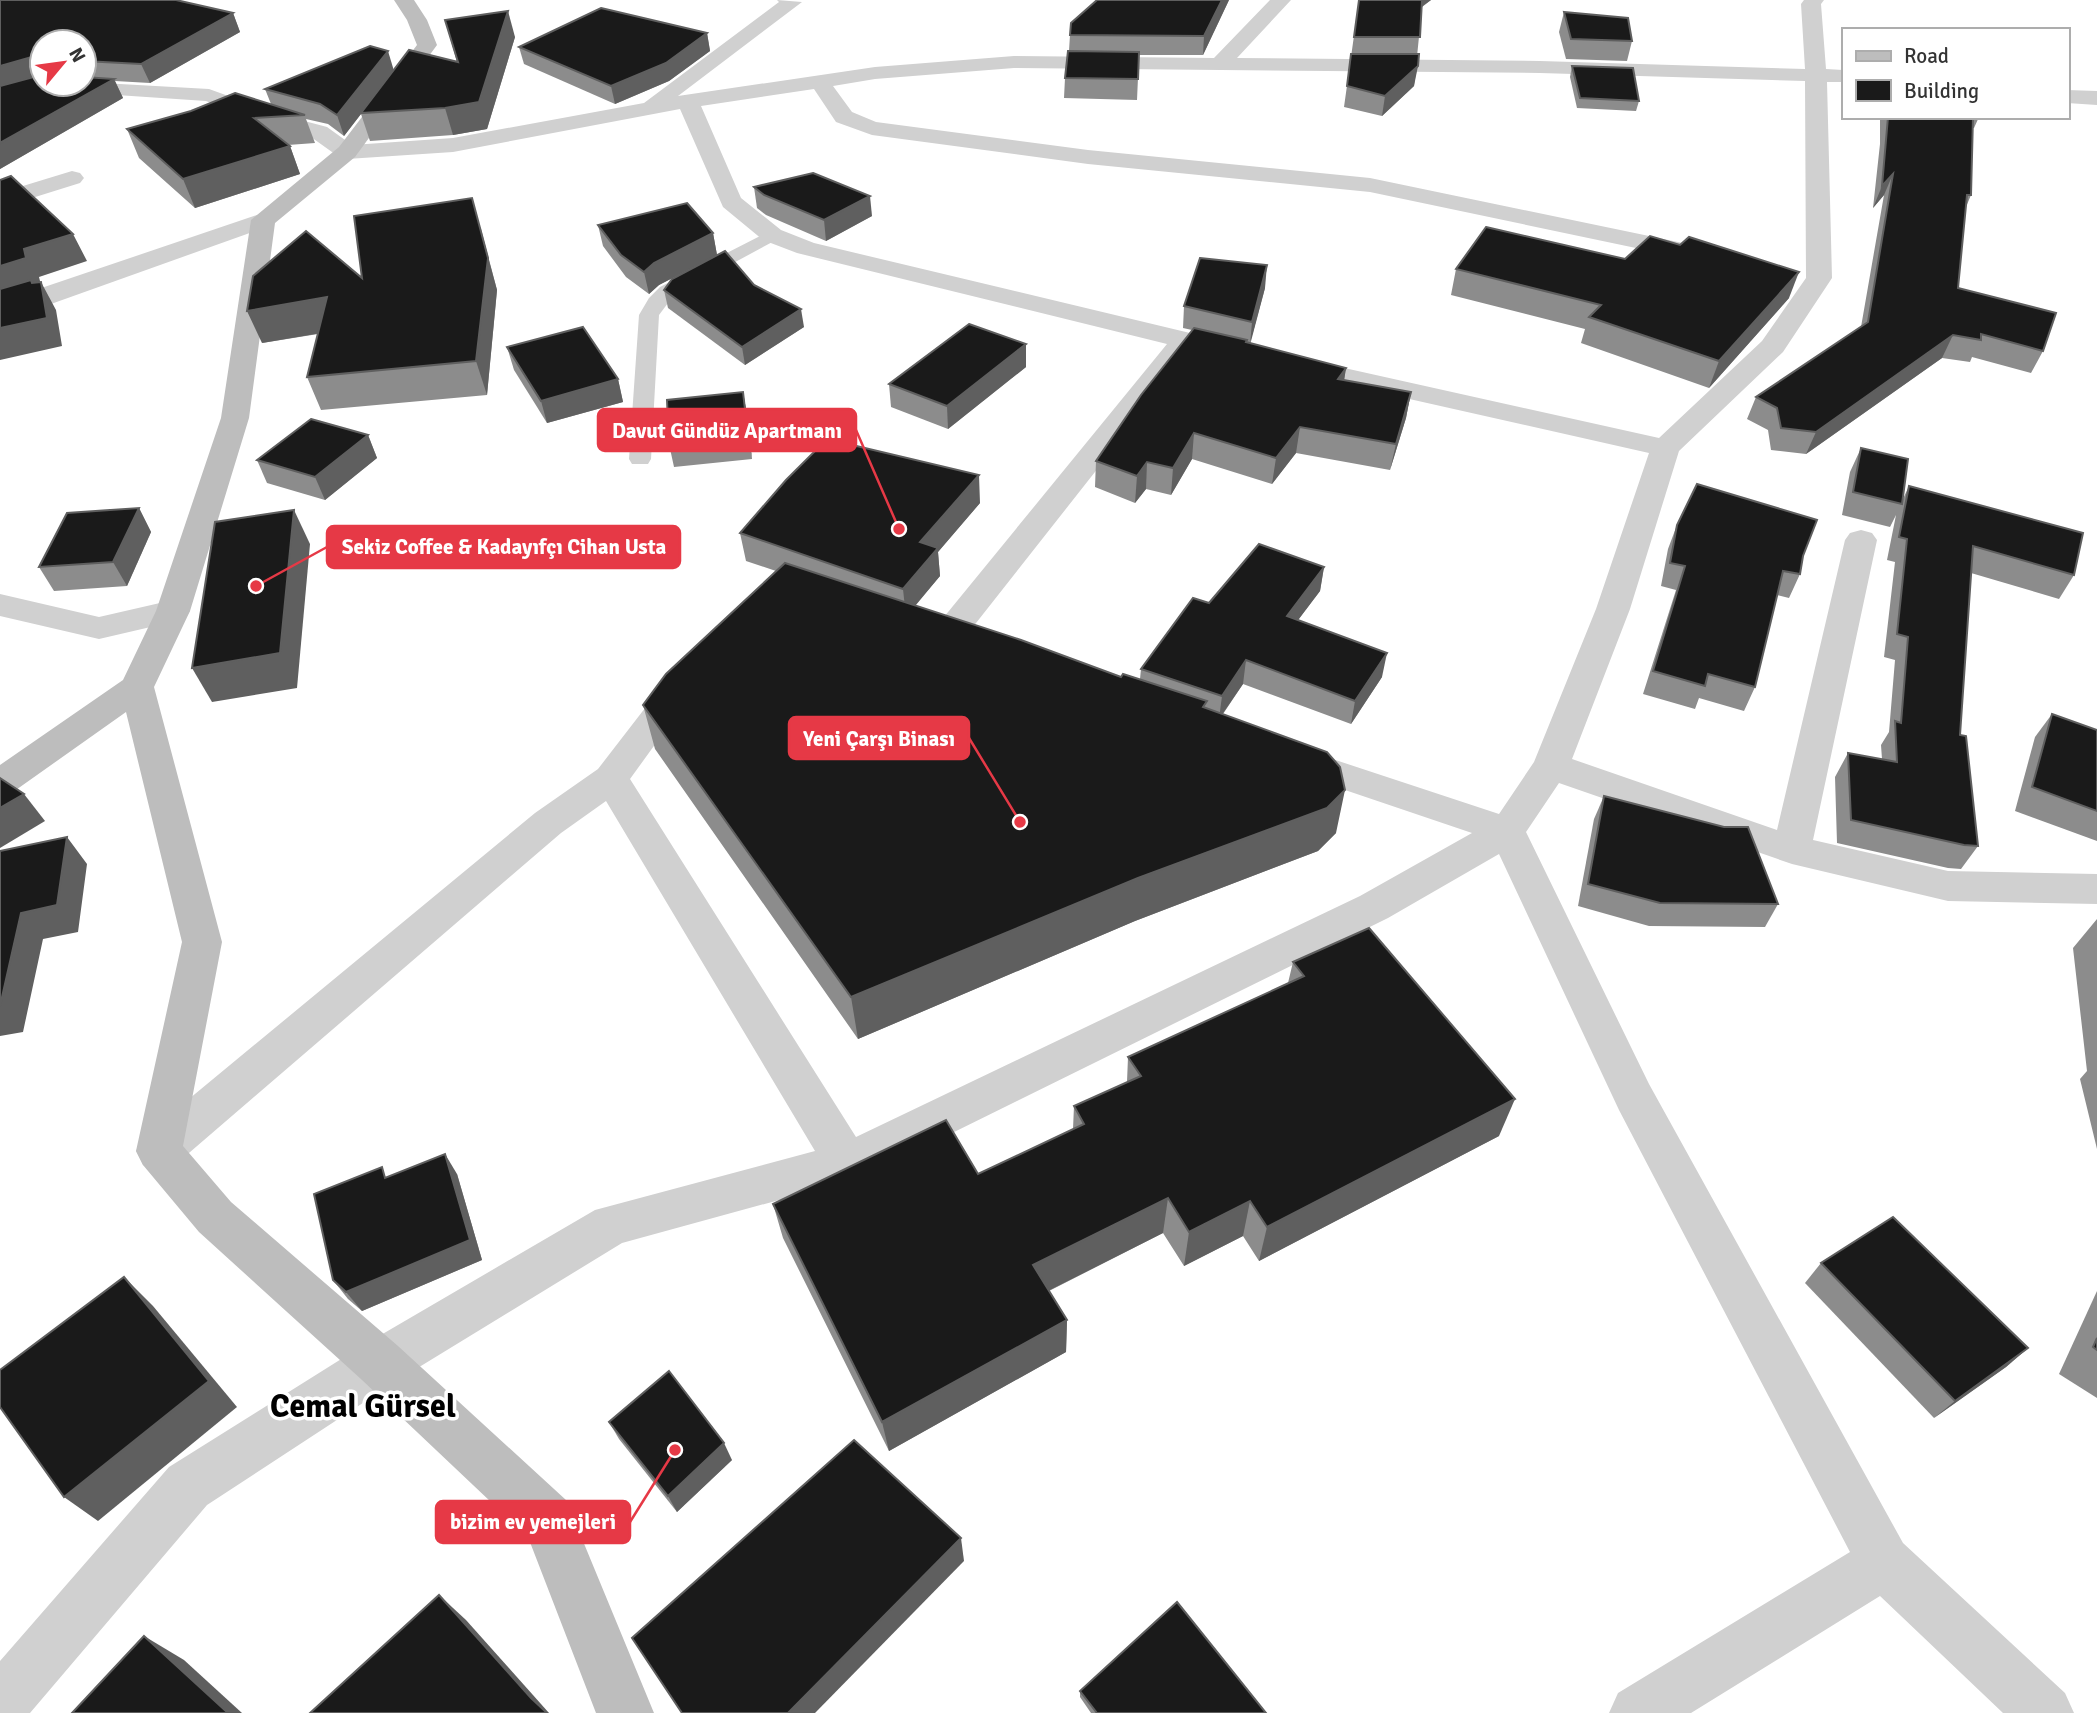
<svg xmlns="http://www.w3.org/2000/svg" width="2097" height="1713" font-family="Signika,sans-serif">
<rect width="100%" height="100%" fill="#fff"/>
<g fill="none" stroke-linecap="round" stroke-linejoin="round">
<path fill="#d0d0d0" fill-rule="evenodd" d="M772 230 781 235 778 239 674 295 659 315 651 459 648 464H632L629 459 639 315 649 298 660 287Z"/>
<g fill="#d0d0d0" fill-rule="evenodd">
<path d="M777 0 802 2 678 96 875 67 1014 56 1214 58 1270 0H1291L1237 58 1540 61 1805 69 1801 4 1804 0H1824L1821 4 1826 69 1843 70V82H1827L1832 278 1783 352 1679 451 1630 609 1572 759 1777 830 1845 540 1850 533 1861 530 1872 533 1877 540 1813 840 1948 871 2097 874V904L1948 901 1792 864 1559 783 1526 832 1649 1084 1903 1543 2065 1693 2074 1713H2003L1880 1596 1691 1713H1609L1618 1693 1850 1552 1619 1110 1499 854 1388 918 863 1177 622 1243 398 1380 207 1505 30 1713H0V1661L169 1467 362 1346 595 1210 815 1151 606 801 561 833 175 1165 159 1171 143 1165 136 1151 143 1137 535 813 598 769 669 677 681 673 693 677 698 685 630 779 856 1137 1360 896 1472 833 1280 768 1275 759 1280 750 1293 746 1499 814 1534 762 1596 609 1649 453 1285 371 1281 365 1285 359 1295 357 1659 438 1762 341 1806 278 1805 81 1540 73 1014 68 875 79 833 86 852 112 876 122 1088 150 1370 178 1702 247 1706 252 1702 257 1693 260 1370 192 1088 164 872 135 836 122 814 89 701 106 741 198 781 230 814 243 1215 339 1219 345 1215 351 1205 353 1191 350 954 651C937 655 913 650 903 635L908 627 920 624 935 628 1167 344 797 253 763 240 723 207 680 109 453 152 347 159 339 157 311 137 262 124 206 101 42 90 34 89 31 84 34 79 42 78V84H84V82L209 89 278 114 327 127 352 145 453 138 644 103 779 2Z"/>
<path d="M2067 90 2097 91V105L2067 103Z"/>
<path d="M72 171 80 173 84 178 80 183 0 208V193Z"/>
<path d="M263 213 272 215 275 220 272 225 51 304 0 318V302Z"/>
<path d="M0 594 99 617 173 600 185 603 190 611 185 619 99 639 0 616Z"/>
</g>
<path fill="#bdbdbd" fill-rule="evenodd" d="M394 0H414L427 20 437 45 355 157 275 223 249 418 190 611 154 687 222 942 183 1146 231 1202 398 1346 566 1500 654 1713H596L528 1537 362 1380 199 1232 143 1165 136 1151 182 942 126 712 13 792 0 796V765L123 680 156 611 221 418 251 220 339 147 417 45 407 20Z"/>
</g>
<g fill="#8c8c8c" fill-rule="evenodd">
<path d="M0 0 233 13 240 32 150 83 115 81 123 98 0 169ZM42 42H84V84H42Z"/>
<path d="M1229 0 1203 55H1139L1137 100 1064 98 1065 78 1069 51 1070 35Z"/>
<path d="M1359 0H1431L1422 7 1414 86 1382 116 1344 107Z"/>
<path d="M1564 12 1632 41 1627 61 1566 59 1559 32Z"/>
<path d="M445 20 515 37 487 129 453 135 370 141 361 114 344 136 328 124 306 119 315 143 288 145 290 146 300 174 195 208 139 158 127 129 271 104 265 89 457 62Z"/>
<path d="M707 33 710 51 669 81 615 104 524 64 519 47Z"/>
<path d="M1572 66 1639 101 1636 111 1577 108 1570 77Z"/>
<path d="M1880 117H1979L1974 128H1973L1971 195 1966 207 1958 288 2043 351 2031 373 1972 357 1970 362 1942 358 1806 454 1771 450 1768 430 1747 419 1756 397 1861 327 1884 195 1873 208 1880 144Z"/>
<path d="M754 187 872 216 826 241 766 215 757 208Z"/>
<path d="M598 225 713 233 717 255 659 285 649 294 626 277 603 246Z"/>
<path d="M481 229 497 290 487 395 321 410 307 377 318 334 262 343 362 278Z"/>
<path d="M1456 269 1789 298 1709 388 1581 343 1585 329 1451 295Z"/>
<path d="M754 285 804 327 745 365 668 308 664 290Z"/>
<path d="M1265 288 1250 343 1346 368 1344 380 1411 392 1406 418 1390 470 1296 453 1272 484 1192 459 1171 495 1146 489 1135 503 1095 487 1096 461 1192 330 1183 328 1184 306Z"/>
<path d="M1026 344V367L948 429 891 407 889 384Z"/>
<path d="M507 347 618 379 623 402 547 423 514 370Z"/>
<path d="M743 392 747 415 752 459 674 467 669 444Z"/>
<path d="M368 435 377 458 325 500 267 483 257 460Z"/>
<path d="M1861 448 1903 499 1909 486 2074 575 2059 599 1971 573 1960 735 1978 846 1961 869 1948 868 1837 843 1835 777 1848 753 1882 759 1881 745 1889 732 1895 660 1884 657 1895 562 1887 560 1896 515 1890 527 1842 515 1850 472Z"/>
<path d="M980 503 938 552 940 576 915 605 1121 677 1140 679 1141 669 1209 603 1324 567 1320 591 1298 620 1382 677 1351 724 1243 684 1223 714 1336 833 1318 851 1135 921 858 1039 655 749 643 705 776 571 746 561 740 533Z"/>
<path d="M139 508 151 532 127 586 54 591 39 567Z"/>
<path d="M1677 525 1803 556 1800 574 1789 598 1777 595 1755 687 1744 711 1699 698 1695 709 1643 694 1676 590 1661 586 1668 549Z"/>
<path d="M2052 714 2097 730V841L2015 811 2035 737Z"/>
<path d="M1604 796 1778 904 1765 927 1649 926 1578 906 1594 819Z"/>
<path d="M2097 919V1149L2080 1079 2087 1071 2073 948Z"/>
<path d="M1293 962 1499 1136 1259 1261 1243 1236 1184 1266 1163 1233 1049 1291 1067 1320 1066 1352 889 1451 783 1238 773 1204 978 1174 1073 1129 1074 1106 1127 1082 1128 1057 1288 983Z"/>
<path d="M457 1174 482 1260 362 1311 348 1299 333 1280 388 1177Z"/>
<path d="M1821 1263 2028 1348 2006 1367 1934 1418 1805 1283Z"/>
<path d="M2097 1291V1398L2059 1374Z"/>
<path d="M609 1422 732 1460 677 1512 619 1439Z"/>
<path d="M1080 1691 1266 1713H1091L1080 1697Z"/>
</g>
<g fill="#5f5f5f">
<path d="M1222 0H1229L1203 55 1204 36Z"/>
<path d="M1421 0H1431L1420 8Z"/>
<path d="M508 11 515 37 487 129 453 135 445 108Z"/>
<path d="M233 13 240 32 150 83 141 64Z"/>
<path d="M707 33 710 51 669 81 615 104 611 86Z"/>
<path d="M388 51 394 71 344 136 337 115Z"/>
<path d="M32 57 41 75 0 88V66Z"/>
<path d="M1418 66 1414 86 1382 116 1385 96Z"/>
<path d="M114 79 123 98 0 169V143Z"/>
<path d="M290 146 300 174 195 208 183 179Z"/>
<path d="M1893 174 1884 195 1873 208 1882 186Z"/>
<path d="M870 196 872 216 826 241 824 220Z"/>
<path d="M472 198 497 290 487 395 476 361Z"/>
<path d="M713 233 717 255 659 285 649 294 644 272 654 263Z"/>
<path d="M73 234 87 261 39 277 41 285V282L56 310 62 346 0 360V266L24 249Z"/>
<path d="M1267 265 1265 288 1250 345 1252 322Z"/>
<path d="M1799 272 1789 298 1709 388 1719 361Z"/>
<path d="M327 297 339 330 262 343 247 311Z"/>
<path d="M801 309 804 327 745 365 742 347Z"/>
<path d="M1953 335 1942 358 1806 454 1816 432Z"/>
<path d="M1026 344V367L948 429 947 406Z"/>
<path d="M1346 368 1342 394 1338 379Z"/>
<path d="M618 379 623 402 547 423 541 401Z"/>
<path d="M743 392 747 415 752 459 748 436Z"/>
<path d="M1411 392 1406 418 1390 470 1396 444Z"/>
<path d="M1300 427 1296 453 1272 484 1276 458Z"/>
<path d="M1194 433 1192 459 1171 495 1173 468Z"/>
<path d="M368 435 377 458 325 500 315 477Z"/>
<path d="M1147 462 1146 489 1135 503 1137 476Z"/>
<path d="M979 475 980 503 938 552 940 576 906 617 903 589 920 542Z"/>
<path d="M139 508 151 532 127 586 113 562Z"/>
<path d="M294 510 310 544 297 688 212 702 192 668Z"/>
<path d="M1324 567 1320 591 1283 640 1287 616Z"/>
<path d="M1387 653 1382 677 1351 724 1355 701Z"/>
<path d="M1246 660 1243 684 1219 719 1222 696Z"/>
<path d="M1345 790 1336 833 1318 851 1135 921 858 1039 851 997 1138 878Z"/>
<path d="M24 794 45 821 0 848V808Z"/>
<path d="M67 837 87 864 78 932 43 939 23 1032 0 1036V1006L21 913Z"/>
<path d="M1515 1099 1499 1136 1259 1261 1267 1227Z"/>
<path d="M445 1154 457 1174 482 1260 362 1311 346 1292Z"/>
<path d="M1168 1198 1163 1233 1034 1298 1033 1265Z"/>
<path d="M1250 1201 1243 1236 1184 1266 1189 1232Z"/>
<path d="M124 1277 153 1306 237 1407 98 1521 64 1497Z"/>
<path d="M1067 1320 1066 1352 889 1451 882 1422Z"/>
<path d="M2028 1348 2006 1367 1934 1418 1955 1401Z"/>
<path d="M724 1443 732 1460 677 1512 668 1496Z"/>
<path d="M961 1538 964 1561 815 1713H788Z"/>
<path d="M439 1595 466 1620 549 1713H547L531 1698Z"/>
<path d="M144 1636 184 1660 242 1713H228Z"/>
</g>
<g fill="#1a1a1a" stroke="#5f5f5f" stroke-width="2">
<path d="M0 0H176L233 13 141 64 84 61V42H42V62L36 63 32 57 0 66Z"/>
<path d="M1097 0H1222L1204 36 1070 35 1071 23Z"/>
<path d="M1359 0H1422L1420 37H1354Z"/>
<path d="M601 8 707 33 666 63 611 86 519 47Z"/>
<path d="M508 11 479 102 445 108 361 113 409 50 458 62 445 20Z"/>
<path d="M1564 12 1628 18 1632 41 1571 39Z"/>
<path d="M370 46 388 51 337 115 320 104 265 89Z"/>
<path d="M1068 51 1139 52 1138 79 1065 78Z"/>
<path d="M1351 54H1419L1418 66 1385 96 1347 86Z"/>
<path d="M1572 66 1633 68 1639 101 1580 98Z"/>
<path d="M41 75 42 84H84V77L114 79 0 143V86Z"/>
<path d="M235 93 305 115 254 118 290 146 183 179 127 129 191 111Z"/>
<path d="M1888 117H1973L1971 195H1967L1958 288 2056 313 2043 351 1981 334V340L1953 335 1816 432 1781 428 1777 408 1756 397 1868 322 1893 174 1882 186Z"/>
<path d="M813 173 870 196 824 220 764 195 754 187Z"/>
<path d="M11 176 73 234 24 249 26 258 0 266V180Z"/>
<path d="M472 198 488 258 476 361 307 377 327 297 247 311 253 276 306 231 362 278 354 216Z"/>
<path d="M687 203 713 233 654 263 644 272 621 255 598 225Z"/>
<path d="M1486 227 1625 259 1650 236 1680 245 1689 237 1799 272 1719 361 1589 317 1601 305 1456 269Z"/>
<path d="M725 251 754 285 801 309 742 347 664 290 672 279Z"/>
<path d="M1200 258 1267 265 1252 322 1184 306Z"/>
<path d="M31 280 32 283 41 282 47 318 0 328V289Z"/>
<path d="M969 324 1026 344 947 406 889 384Z"/>
<path d="M583 327 618 379 541 401 507 347Z"/>
<path d="M1194 328 1247 340 1246 342 1346 368 1338 379 1411 392 1396 444 1300 427 1276 458 1194 433 1173 468 1147 462 1137 476 1096 461 1141 395Z"/>
<path d="M743 392 748 436 669 444 667 400Z"/>
<path d="M311 419 368 435 315 477 257 460Z"/>
<path d="M827 439 979 475 920 542 938 548 903 589 740 533 786 480Z"/>
<path d="M1861 448 1908 459 1902 504 1853 492Z"/>
<path d="M1697 484 1817 520 1803 556 1800 574 1783 571 1755 687 1708 674 1705 686 1653 671 1685 566 1670 563 1677 525Z"/>
<path d="M1909 486 2083 533 2074 575 1973 546 1960 735 1966 736 1978 846 1964 845 1851 820 1848 753 1897 762 1895 721 1901 723 1908 637 1897 634 1907 539 1899 537Z"/>
<path d="M139 508 113 562 39 567 67 513Z"/>
<path d="M294 510 280 653 192 668 215 522Z"/>
<path d="M1259 544 1324 567 1287 616 1387 653 1355 701 1246 660 1222 696 1141 669 1193 598 1209 603Z"/>
<path d="M785 563 1021 640 1121 677 1123 674 1207 701 1203 707 1327 752 1340 767 1345 790 1327 808 1138 878 851 997 643 705 666 674Z"/>
<path d="M2052 714 2097 730V811L2032 787Z"/>
<path d="M0 778 24 794 0 808Z"/>
<path d="M1604 796 1724 827H1748L1778 904 1660 903 1588 884Z"/>
<path d="M67 837 57 905 21 913 0 1006V851Z"/>
<path d="M1369 928 1515 1099 1267 1227 1250 1201 1189 1232 1168 1198 1033 1265 1067 1320 882 1422 773 1204 946 1120 978 1174 1084 1124 1074 1106 1141 1076 1128 1057 1304 976 1293 962Z"/>
<path d="M445 1154 470 1240 346 1292 333 1280 314 1194 382 1167 385 1178Z"/>
<path d="M1893 1217 2028 1348 1955 1401 1821 1263Z"/>
<path d="M124 1277 209 1381 64 1497 0 1407V1370Z"/>
<path d="M2097 1338V1350L2093 1347Z"/>
<path d="M669 1371 724 1443 668 1496 609 1422Z"/>
<path d="M854 1440 961 1538 788 1713H682L632 1638Z"/>
<path d="M439 1595 531 1698 547 1713H310Z"/>
<path d="M1177 1602 1266 1713H1097L1080 1691Z"/>
<path d="M144 1636 228 1713H72Z"/>
</g>
<g text-anchor="middle" stroke-width="7" stroke-linejoin="round" paint-order="stroke">
<g font-size="32" font-weight="bold" fill="#000" stroke="#fff">
<text x="363" y="1417">Cemal Gürsel</text>
</g>
</g>
<path fill="none" stroke="#e63946" stroke-width="2.5" d="M899 529L856 430M256 586L327 547M1020 822L969 738M675 1450L630 1522"/>
<g fill="#e63946" stroke="#fff" stroke-width="2.5">
<circle cx="899" cy="529" r="7"/>
<circle cx="256" cy="586" r="7"/>
<circle cx="1020" cy="822" r="7"/>
<circle cx="675" cy="1450" r="7"/>
</g>
<g fill="#e63946" stroke="#e63946" stroke-width="2.5">
<rect x="598" y="409" width="258" height="42" rx="7"/>
<rect x="327" y="526" width="353" height="42" rx="7"/>
<rect x="789" y="717" width="180" height="42" rx="7"/>
<rect x="436" y="1501" width="194" height="42" rx="7"/>
</g>
<g font-size="21" text-anchor="middle" font-weight="bold" fill="#fff">
<text x="727" y="438">Davut Gündüz Apartmanı</text>
<text x="504" y="554">Sekiz Coffee &amp; Kadayıfçı Cihan Usta</text>
<text x="879" y="746">Yeni Çarşı Binası</text>
<text x="533" y="1529">bizim ev yemejleri</text>
</g>
<rect x="1842" y="28" width="228" height="91" fill="#ffffff" stroke="#adadad" stroke-width="2"/>
<rect x="1856" y="51" width="35" height="10" fill="#bdbdbd" stroke="#adadad" stroke-width="2"/>
<text x="1904" y="63" font-size="21" fill="#333333">Road</text>
<rect x="1856" y="80" width="35" height="21" fill="#1a1a1a" stroke="#adadad" stroke-width="2"/>
<text x="1904" y="98" font-size="21" fill="#333333">Building</text>
<g transform="translate(63 63) rotate(61)"><circle r="33" fill="#ffffff" stroke="#adadad" stroke-width="2"/>
<path d="M0-5L12 26L0 18L-12 26Z" fill="#e63946"/>
<text y="-10" font-size="19" font-weight="bold" text-anchor="middle" fill="#333333">N</text>
</g>
</svg>
